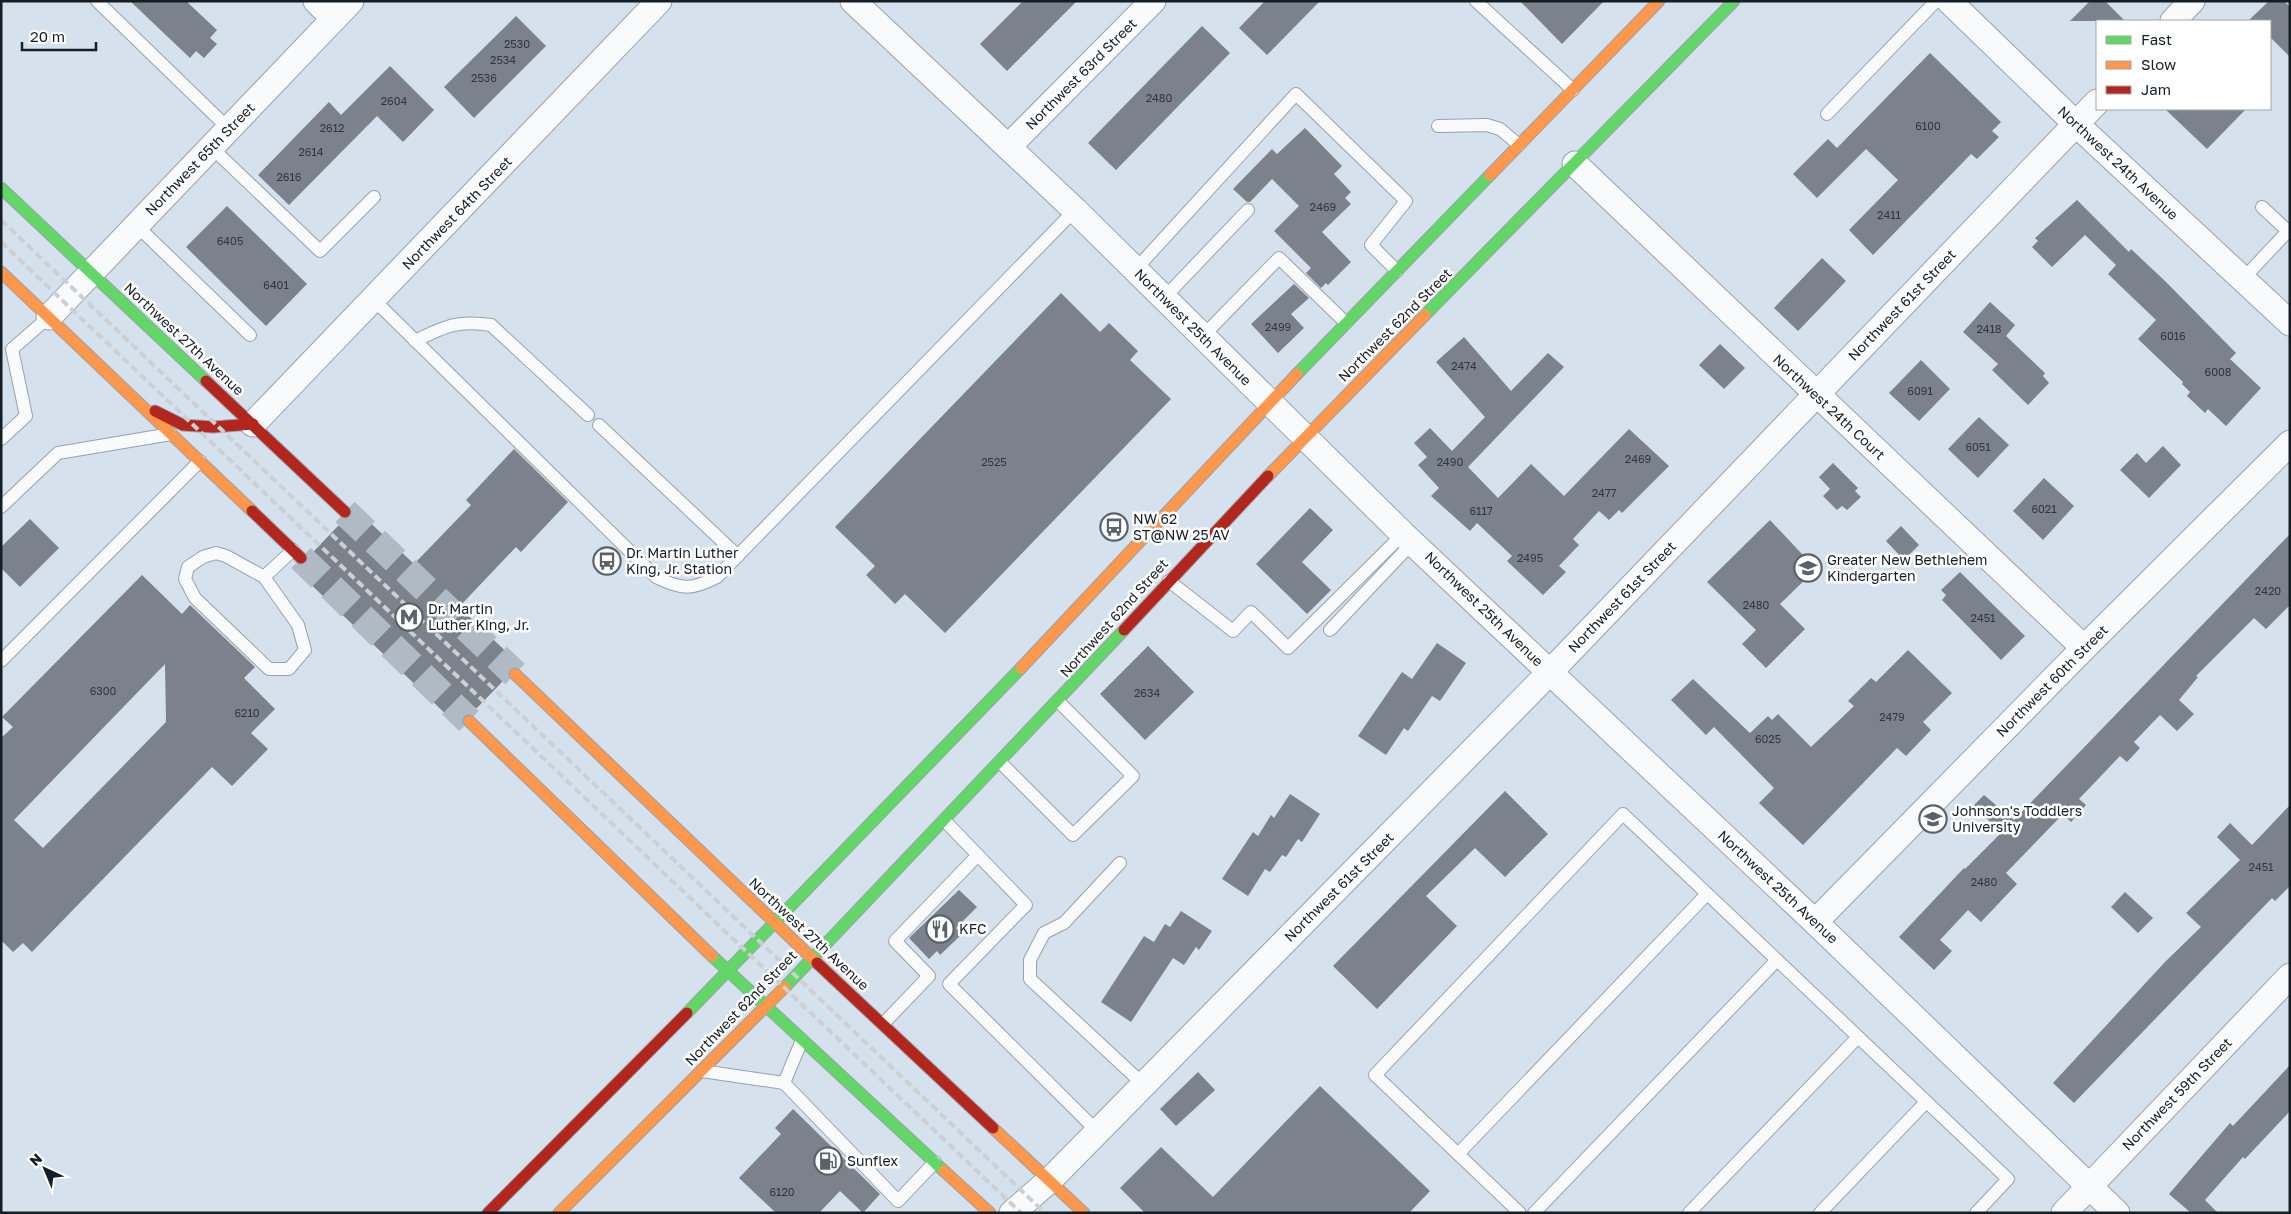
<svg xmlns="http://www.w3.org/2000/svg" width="2291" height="1214" font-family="'Golos Text',sans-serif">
<rect width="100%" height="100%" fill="#d5e1ed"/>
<g fill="#7b828b" fill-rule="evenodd">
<path d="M130 1H186L217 30 210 38 217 44 204 58 196 51 190 58Z"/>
<path d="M1023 1H1077L1007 71 980 44Z"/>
<path d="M1265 1H1320L1267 55 1239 28Z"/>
<path d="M1520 1H1604L1562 44Z"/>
<path d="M2090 1H2105L2125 21H2070Z"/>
<path d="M2269 1H2284L2290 7V57L2270 37V21H2248Z"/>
<path d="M516 16 546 46 474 118 444 87Z"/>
<path d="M1202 26 1230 53 1116 170 1088 143Z"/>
<path d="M1930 53 2001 122 1992 131 1999 137 1977 159 1971 154 1873 255 1849 230 1898 180 1866 149 1817 198 1793 174 1828 139 1837 148Z"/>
<path d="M390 66 434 110 403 142 377 116 289 205 258 175 329 102 341 115Z"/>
<path d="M2165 109H2246L2207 149Z"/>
<path d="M1305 128 1342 166 1334 174 1351 192 1345 198 1351 204 1322 232 1351 262 1328 285 1326 283 1321 288 1306 273 1311 268 1274 231 1299 206 1272 179 1250 202H1247L1233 189 1272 149 1277 154Z"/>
<path d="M2077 200 2129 252 2131 249 2165 281 2236 353 2230 359 2261 388 2226 426 2208 409 2205 413 2187 396 2190 392 2182 384 2183 382 2138 339 2156 320 2108 274 2116 265 2085 235 2052 267 2032 247 2038 241 2035 238Z"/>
<path d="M227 206 307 284 266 326 186 247Z"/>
<path d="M1822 258 1846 281 1798 331 1774 308Z"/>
<path d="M1294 284 1309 298 1291 314 1304 328 1278 353 1251 324Z"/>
<path d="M1061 293 1100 332 1109 323 1138 351 1130 360 1171 399 945 633 905 594 895 604 866 575 875 566 835 527Z"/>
<path d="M1990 302 2015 325 2006 336 2045 373 2043 376 2049 383 2028 405 1992 370 1998 364 1963 332Z"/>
<path d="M1464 337 1511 391 1548 353 1564 367 1468 467 1498 498 1531 464 1564 496 1629 429 1669 466 1622 513 1619 510 1609 520 1599 511 1573 539 1579 545 1559 566 1566 572 1543 595 1507 561 1512 556 1477 523 1470 531 1431 496 1439 488 1418 465 1427 457 1414 443 1430 428 1452 451 1485 417 1436 362Z"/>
<path d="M1720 344 1745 368 1724 389 1699 365Z"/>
<path d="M1921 360 1950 389 1919 421 1889 393Z"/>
<path d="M1979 417 2009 445 1978 478 1948 449Z"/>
<path d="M2163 446 2181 465 2149 498 2120 470 2137 453 2146 463Z"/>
<path d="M514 449 568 502 521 552 516 547 459 607 514 659 504 663 500 670 502 682 477 708 465 706 458 710 454 722 299 573 312 569 316 561 314 551 338 526 349 527 356 523 360 513 414 564 471 505 466 500Z"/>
<path d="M1833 463 1858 488 1855 491 1861 497 1847 510 1842 506 1837 510 1823 496 1830 489 1819 477Z"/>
<path d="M2044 478 2074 506 2043 540 2013 511Z"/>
<path d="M1310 508 1333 530 1302 562 1331 590 1307 614 1256 564Z"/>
<path d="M30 519 59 548 20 587 1 568V547Z"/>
<path d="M1770 520 1816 569 1780 604 1805 629 1766 668 1742 644 1756 630 1707 582Z"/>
<path d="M1901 526 1919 545 1904 560 1886 541Z"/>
<path d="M2290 534V605L2266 629 2254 618 2196 676 2198 677 2179 700 2194 714 2177 731 2160 715 2134 742 2140 748 2127 762 2120 756 2079 799 2086 805 2071 822 2063 814 2006 873 2017 884 1981 922 1968 910 1940 940 1952 951 1934 970 1899 937 1964 868 1965 869 2001 833 1974 805 1984 795 2014 820Z"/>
<path d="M1960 572 2025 636 2001 660 1942 600 1946 595 1941 590Z"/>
<path d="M142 575 182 614 190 605 255 667 244 678 275 709 251 733 268 749 232 786 212 767 32 952 23 943 13 952 1 940V738L13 727 2 717ZM165 664 166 722 43 848 14 820Z"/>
<path d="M1437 643 1466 663 1440 701 1432 696 1408 731 1404 728 1386 755 1358 736 1402 672 1412 679Z"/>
<path d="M1148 646 1194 692 1145 740 1100 694Z"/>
<path d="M1908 650 1952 693 1923 722 1931 730 1906 756 1897 748 1803 845 1759 803 1774 788 1714 727 1706 735 1671 700 1693 679 1750 733 1768 716 1772 720 1778 714 1811 747 1854 706 1848 701 1871 678 1876 682Z"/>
<path d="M1505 791 1548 834 1505 877 1475 848 1426 896 1457 926 1377 1009 1333 966Z"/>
<path d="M1290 794 1320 814 1302 842 1298 839 1286 857 1282 855 1270 872 1265 869 1248 896 1222 879 1253 832 1258 836 1271 815 1274 818Z"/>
<path d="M2290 805V886L2275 901 2272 898 2074 1103 2053 1083 2165 962 2201 927 2186 913 2240 860 2217 837 2230 823 2252 845Z"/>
<path d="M959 890 977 907 956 928 962 934 940 955 937 951 929 959 909 938Z"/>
<path d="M2125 892 2153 918 2138 933 2111 907Z"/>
<path d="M1181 911 1212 931 1199 950 1196 947 1184 965 1173 958 1131 1022 1101 1002 1144 936 1154 942 1165 924 1170 927Z"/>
<path d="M2290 1065V1111L2245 1159 2243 1157 2205 1200 2218 1213H2191L2169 1194 2230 1123 2233 1126Z"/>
<path d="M1198 1072 1215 1090 1176 1126 1160 1109Z"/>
<path d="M1320 1086 1430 1191 1409 1213H1145L1120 1188 1161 1147 1213 1197Z"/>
<path d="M793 1109 880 1194 863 1213 840 1191 819 1213H776L739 1178 781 1134 775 1128Z"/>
</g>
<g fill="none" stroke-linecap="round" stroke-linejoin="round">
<g stroke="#afbac5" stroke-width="28" stroke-dasharray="28 14" stroke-linecap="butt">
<path d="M345 512 515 674"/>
<path d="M301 558 469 721"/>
</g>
<g stroke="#98a2aa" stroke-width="14">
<g id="lane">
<path d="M97 1 229 129"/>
<path d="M1476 1 1573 90"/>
<path d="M1827 114 1936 1"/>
<path d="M1438 126 1487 125 1500 129 1519 145"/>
<path d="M211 147 320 251 374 197"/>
<path d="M2262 207 2290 233"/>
<path d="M136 225 250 335"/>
<path d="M1135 270 1296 94 1406 201 1371 245 1397 271"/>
<path d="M2243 279 2288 231"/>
<path d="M1164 298 1248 210"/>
<path d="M373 299 656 577C682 590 692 590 717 577L1075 210"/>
<path d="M1203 336 1279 258 1346 323"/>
<path d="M415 341C445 326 458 320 491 325L588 415"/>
<path d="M599 425 738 556"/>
<path d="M1 439 26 416 12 349 49 317"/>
<path d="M1 507 58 453 171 434"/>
<path d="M216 553 226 556 264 577 298 625 305 650 289 669H269L195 598 185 579 188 567 203 557Z"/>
<path d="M264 577 293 550"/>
<path d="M1169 581 1233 631 1251 612 1288 648 1403 534"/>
<path d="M1330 630 1414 541"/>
<path d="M1 661 200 461"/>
<path d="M1000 762 1073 835 1133 776 1058 701"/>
<path d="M944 820 1026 905 949 984 1098 1132"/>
<path d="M1120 863 1064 923 1044 933 1030 960V979L1144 1085"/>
<path d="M883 1024 929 976 895 941 978 855"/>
<path d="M802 1040 784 1083 898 1201 935 1162"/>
<path d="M702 1071 784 1083"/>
<path d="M1458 1154 1707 894"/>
<path d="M1520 1213 1375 1075 1623 814 2008 1179 1976 1213"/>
<path d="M1534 1213 1777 960"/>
<path d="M1689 1213 1858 1037"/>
<path d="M1820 1213 1926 1102"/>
</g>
</g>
<g stroke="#98a2aa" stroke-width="27">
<g id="street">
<path d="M316 1 334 19"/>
<path d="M853 1 1075 210 1403 534 1815 922 2117 1213"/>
<path d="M1949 1 2076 124 2290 323"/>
<path d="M2173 21 2192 1"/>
<path d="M1008 147 1153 1"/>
<path d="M1575 164 2084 648"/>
<path d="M49 317 351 1"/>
<path d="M253 424 659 1"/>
<path d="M1815 922 2084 648 2290 443"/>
<path d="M1012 1213 1050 1180 1550 672 2097 102"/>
<path d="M2064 1213 2290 976"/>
</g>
</g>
<g stroke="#98a2aa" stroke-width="13">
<g id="fast">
<path d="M1 188 206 381"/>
<path d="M1425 315 1734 1"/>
<path d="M1297 374 1490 175"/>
<path d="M712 956 944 1171"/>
<path d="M785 987 1124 630"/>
<path d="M687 1013 1021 668"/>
</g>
</g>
<g stroke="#98a2aa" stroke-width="13">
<g id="slow">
<path d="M1490 175 1659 1"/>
<path d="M1 272 252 511"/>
<path d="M1268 476 1425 315"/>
<path d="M1021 668 1297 374"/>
<path d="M515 674 817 963"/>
<path d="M469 721 712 956"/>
<path d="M993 1128 1084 1213"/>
<path d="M944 1171 990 1213"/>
<path d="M559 1213 785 987"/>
</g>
</g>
<g stroke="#98a2aa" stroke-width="13">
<g id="jam">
<path d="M206 381 345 512"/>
<path d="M155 411 183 425 213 427 253 424"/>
<path d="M252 511 301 558"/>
<path d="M1124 630 1268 476"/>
<path d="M817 963 993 1128"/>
<path d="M488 1213 687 1013"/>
</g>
</g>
<use href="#lane" stroke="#f9fafc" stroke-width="12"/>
<use href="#street" stroke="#f9fafc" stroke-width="25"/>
<use href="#fast" stroke="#63d668" stroke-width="11"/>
<use href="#slow" stroke="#ff974d" stroke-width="11"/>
<use href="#jam" stroke="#b3261e" stroke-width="11"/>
<g stroke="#ccd0d4" stroke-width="4" stroke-dasharray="8 4" stroke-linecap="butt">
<path d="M1 220 1045 1213"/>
<path d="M1 242 1021 1213"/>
</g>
</g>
<defs>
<g id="bus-ring" transform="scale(1.4375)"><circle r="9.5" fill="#fff" stroke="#59626b" stroke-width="1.5"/><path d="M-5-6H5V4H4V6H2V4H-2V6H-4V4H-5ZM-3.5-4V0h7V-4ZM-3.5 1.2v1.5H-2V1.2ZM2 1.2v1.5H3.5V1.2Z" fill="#59626b"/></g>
<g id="school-ring" transform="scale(1.4375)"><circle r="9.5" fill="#fff" stroke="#59626b" stroke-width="1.5"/><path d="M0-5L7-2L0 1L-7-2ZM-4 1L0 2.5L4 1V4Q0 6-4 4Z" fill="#59626b"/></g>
<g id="metro-ring" transform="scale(1.4375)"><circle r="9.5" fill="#fff" stroke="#59626b" stroke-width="1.5"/><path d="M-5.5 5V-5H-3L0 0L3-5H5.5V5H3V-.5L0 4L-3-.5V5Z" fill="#59626b"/></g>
<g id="restaurant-ring" transform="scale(1.4375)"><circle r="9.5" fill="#fff" stroke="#59626b" stroke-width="1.5"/><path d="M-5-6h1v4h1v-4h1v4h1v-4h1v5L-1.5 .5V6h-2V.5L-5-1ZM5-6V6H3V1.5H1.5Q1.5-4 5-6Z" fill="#59626b"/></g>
<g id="fuel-ring" transform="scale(1.4375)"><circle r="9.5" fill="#fff" stroke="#59626b" stroke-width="1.5"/><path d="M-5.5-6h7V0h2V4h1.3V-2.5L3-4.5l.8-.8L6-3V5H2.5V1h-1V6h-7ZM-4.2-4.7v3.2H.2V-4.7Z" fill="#59626b"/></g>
</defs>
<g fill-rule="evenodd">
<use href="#bus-ring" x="1114" y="527"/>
<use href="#bus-ring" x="607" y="561"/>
<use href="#school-ring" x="1808" y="568"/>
<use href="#metro-ring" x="409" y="617"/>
<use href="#school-ring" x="1933" y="819"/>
<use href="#restaurant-ring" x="940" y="929"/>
<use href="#fuel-ring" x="828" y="1161"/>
</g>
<g text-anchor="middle" stroke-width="5" stroke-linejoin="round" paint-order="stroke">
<g font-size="11" fill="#2f373e">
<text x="517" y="48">2530</text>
<text x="503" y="64">2534</text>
<text x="484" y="82">2536</text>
<text x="1159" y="102">2480</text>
<text x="394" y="105">2604</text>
<text x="1928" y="130">6100</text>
<text x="332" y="132">2612</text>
<text x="311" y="156">2614</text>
<text x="289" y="181">2616</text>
<text x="1323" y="211">2469</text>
<text x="1889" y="219">2411</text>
<text x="230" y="245">6405</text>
<text x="276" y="289">6401</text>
<text x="1278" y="331">2499</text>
<text x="1989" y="333">2418</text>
<text x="2173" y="340">6016</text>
<text x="1464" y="370">2474</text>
<text x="2218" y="376">6008</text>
<text x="1920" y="395">6091</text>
<text x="1978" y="451">6051</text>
<text x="1638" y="463">2469</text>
<text x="994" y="466">2525</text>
<text x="1450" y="466">2490</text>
<text x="1604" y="497">2477</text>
<text x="2044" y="513">6021</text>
<text x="1481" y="515">6117</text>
<text x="1530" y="562">2495</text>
<text x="2268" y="595">2420</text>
<text x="1756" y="609">2480</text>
<text x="1983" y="622">2451</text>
<text x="103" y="695">6300</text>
<text x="1147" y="697">2634</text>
<text x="247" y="717">6210</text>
<text x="1892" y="721">2479</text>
<text x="1768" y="743">6025</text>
<text x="2261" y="871">2451</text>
<text x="1984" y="886">2480</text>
<text x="782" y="1196">6120</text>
</g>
<g font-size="14" fill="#161e25" stroke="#fff">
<text transform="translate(1081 74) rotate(-45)" y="5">Northwest 63rd Street</text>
<text transform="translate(200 159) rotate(-46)" y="5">Northwest 65th Street</text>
<text transform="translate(2118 163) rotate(43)" y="5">Northwest 24th Avenue</text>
<text transform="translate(457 213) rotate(-46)" y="5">Northwest 64th Street</text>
<text transform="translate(1902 305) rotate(-46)" y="5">Northwest 61st Street</text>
<text transform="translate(1395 325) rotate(-45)" y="5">Northwest 62nd Street</text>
<text transform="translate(1193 327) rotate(45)" y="5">Northwest 25th Avenue</text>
<text transform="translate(184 339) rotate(43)" y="5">Northwest 27th Avenue</text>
<text transform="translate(1829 407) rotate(43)" y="5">Northwest 24th Court</text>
<text transform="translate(1622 597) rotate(-46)" y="5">Northwest 61st Street</text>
<text transform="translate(1484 609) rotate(44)" y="5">Northwest 25th Avenue</text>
<text transform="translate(1114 618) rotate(-48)" y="5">Northwest 62nd Street</text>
<text transform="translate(2052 681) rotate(-45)" y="5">Northwest 60th Street</text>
<text transform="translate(1339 887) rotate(-45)" y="5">Northwest 61st Street</text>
<text transform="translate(1778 887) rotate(43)" y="5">Northwest 25th Avenue</text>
<text transform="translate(809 934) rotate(43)" y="5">Northwest 27th Avenue</text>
<text transform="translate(741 1008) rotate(-46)" y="5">Northwest 62nd Street</text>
<text transform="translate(2177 1094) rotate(-46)" y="5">Northwest 59th Street</text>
</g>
<g font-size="14" fill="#161e25" stroke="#fff" text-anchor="start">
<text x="1133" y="524">NW 62<tspan x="1133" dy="16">ST@NW 25 AV</tspan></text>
<text x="626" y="558">Dr. Martin Luther<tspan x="626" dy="16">King, Jr. Station</tspan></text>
<text x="1827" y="565">Greater New Bethlehem<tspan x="1827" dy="16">Kindergarten</tspan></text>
<text x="428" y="614">Dr. Martin<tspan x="428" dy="16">Luther King, Jr.</tspan></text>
<text x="1952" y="816">Johnson's Toddlers<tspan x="1952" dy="16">University</tspan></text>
<text x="959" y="934">KFC</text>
<text x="847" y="1166">Sunflex</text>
</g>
</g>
<rect width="2291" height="1214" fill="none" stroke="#161e25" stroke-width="5"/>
<rect x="2096" y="20" width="175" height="90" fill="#ffffff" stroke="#a2a5a8"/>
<rect x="2106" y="36" width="25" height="8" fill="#63d668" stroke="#a2a5a8"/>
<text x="2141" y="45" font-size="15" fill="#161e25">Fast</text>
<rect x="2106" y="61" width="25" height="8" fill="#ff974d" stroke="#a2a5a8"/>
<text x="2141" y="70" font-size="15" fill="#161e25">Slow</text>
<rect x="2106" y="86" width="25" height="8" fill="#b3261e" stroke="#a2a5a8"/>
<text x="2141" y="95" font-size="15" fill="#161e25">Jam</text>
<g transform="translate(45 1169) rotate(316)" stroke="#ffffff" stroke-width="4" paint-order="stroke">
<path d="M0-4L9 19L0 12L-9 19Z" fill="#161e25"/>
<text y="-8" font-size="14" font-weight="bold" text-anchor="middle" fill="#161e25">N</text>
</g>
<path d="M22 42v8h74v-8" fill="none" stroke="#161e25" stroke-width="2.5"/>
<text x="30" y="42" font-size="15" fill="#161e25" stroke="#ffffff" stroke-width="4" paint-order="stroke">20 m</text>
</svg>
